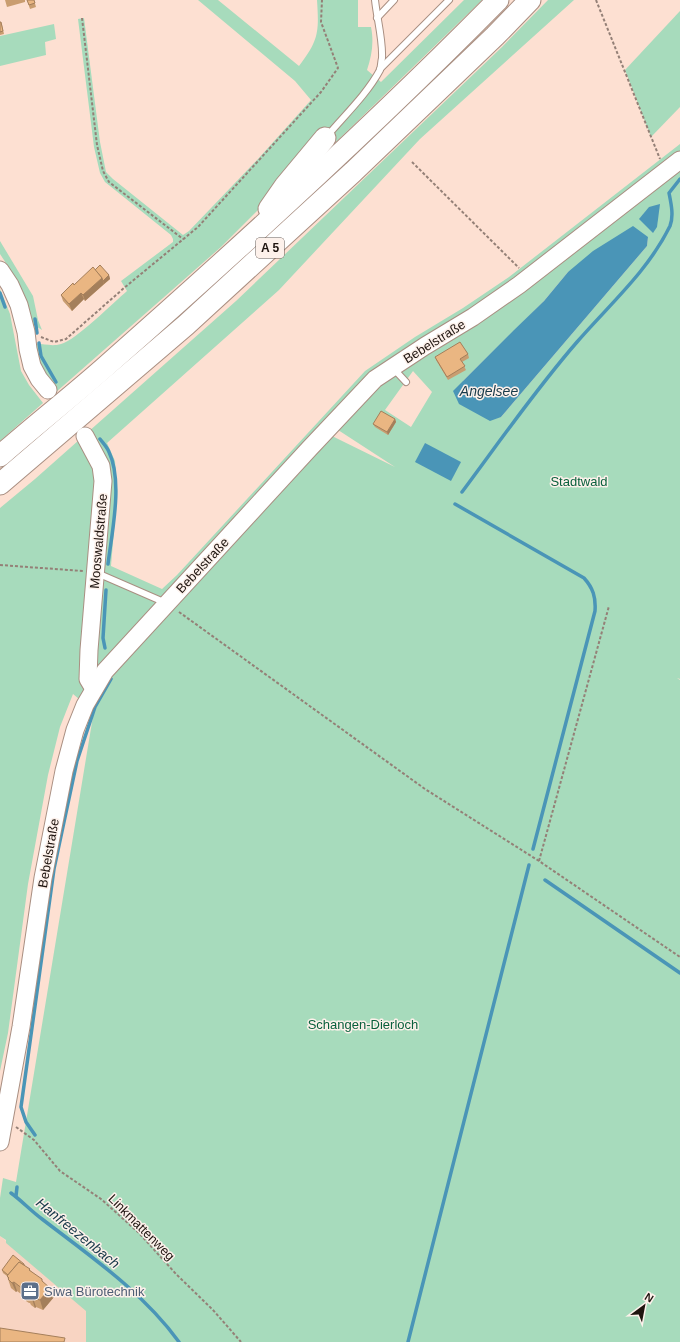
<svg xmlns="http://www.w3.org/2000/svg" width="680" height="1342" font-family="Arial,sans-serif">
<rect width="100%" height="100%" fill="#fde0d2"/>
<path fill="#f8d4c2" d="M0 1236 87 1308 86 1342H0Z"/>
<g fill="#a7dbbc" fill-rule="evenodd">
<path d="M198 0H218L299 66C319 40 319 32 317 0H358V27H371C374 42 372 55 367 70L381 82 464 0H482L336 142 319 131 258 210 221 247 55 393 33 350V344C43 343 51 347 61 344 75 341 114 302 127 291L121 281 173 242V239L171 235 110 186 105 182 100 173 94 147 78 19 84 18 100 142 106 172 113 179 183 235 189 231 258 159 311 100 295 81Z"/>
<path d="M548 0H574L420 139 279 290 107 443 115 461 117 495 111 566 162 589 177 575 365 371 415 337 463 308 509 277 680 144V679L677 678 680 680V1342H86V1311L6 1243V1240L0 1236V1198L3 1178 16 1182 95 704 91 709 73 694 60 727 48 775 28 884 8 1033 0 1071V508L35 479 236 301 502 47ZM648 237 647 246 501 417 463 381 544 301 568 272ZM413 371 432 392 411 427 385 410ZM335 428 395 467 332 436Z"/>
<path d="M680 11V107L651 137 625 70Z"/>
<path d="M54 24 56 39 45 42 46 55 0 66V36Z"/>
<path d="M0 241 33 296 38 320 42 330 31 323 19 283 0 254Z"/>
<path d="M0 289 10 314 21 371 29 385 43 403 0 441Z"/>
</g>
<g fill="#4a95b7">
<path d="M660 204 657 227 653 233 639 219 649 207Z"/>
<path d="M633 226 648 237 647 246 501 417 490 421 459 404 453 391 514 330 544 301 568 272 593 251Z"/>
<path d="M425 443 461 462 451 481 415 462Z"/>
</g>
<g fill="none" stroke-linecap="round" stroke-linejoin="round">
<g stroke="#4a95b7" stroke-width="3.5">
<path d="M0 293 5 307"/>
<path d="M35 319 37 333"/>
<path d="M39 343 41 356 56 382"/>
<path d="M100 439C103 443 107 447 109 452 123 481 112 532 108 564"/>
<path d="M462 492C500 441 536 389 577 342 610 304 648 271 670 226 674 216 671 203 669 193L680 179"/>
<path d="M455 504 584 578C593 588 596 597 595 611L533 849"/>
<path d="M105 648 103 638 106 590"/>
<path d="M545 880 680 973"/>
<path d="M35 1135 26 1122 21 1107 54 869 77 761 95 707 111 679"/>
<path d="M11 1193C22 1201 31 1211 42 1219 90 1256 143 1292 179 1342"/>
<path d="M16 1196 17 1187"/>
<path d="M408 1342 529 865"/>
</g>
<g stroke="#a98f82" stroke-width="8">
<g id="lane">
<path d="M377 18 394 0"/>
<path d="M380 69 449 0"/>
<path d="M328 135C345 115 367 94 380 70 381 67 381 62 382 58 383 40 377 19 375 0"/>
<path d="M393 368 406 382"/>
<path d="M97 573 166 603"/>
</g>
</g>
<g stroke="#a98f82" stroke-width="19">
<g id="secondary">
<path d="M0 270 10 285 19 305 26 332 28 349 32 366 39 379 48 390"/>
<path d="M85 436 101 466 103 481 89 650 88 679 94 689"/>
<path d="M0 1142 21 1027 43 878 64 771 75 730 85 705 105 671 309 449 375 379 425 346 473 317 519 285 680 160"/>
</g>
</g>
<g stroke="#a98f82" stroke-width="23">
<g id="highway">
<path d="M269 209 285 186 325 138"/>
<path d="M0 456C34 426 70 398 104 368 239 249 372 128 498 0"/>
<path d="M0 484 186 325 353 172 495 36 530 0"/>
</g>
</g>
<g stroke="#948077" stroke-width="2" stroke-dasharray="3 2" stroke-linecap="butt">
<path d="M596 0 660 159"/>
<path d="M82 18 97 145 103 171 109 182 183 239"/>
<path d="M412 162 519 268"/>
<path d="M41 337 54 342 66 339 124 288 198 227 321 92 338 68 321 22 322 0"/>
<path d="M0 565 83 571"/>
<path d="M179 612 425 789 539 861 680 957"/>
<path d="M539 861 609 606"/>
<path d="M16 1127 34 1140 60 1171 101 1199 139 1233 176 1274 213 1310 241 1342"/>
</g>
<use href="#lane" stroke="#fff" stroke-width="6"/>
<use href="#secondary" stroke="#fff" stroke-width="17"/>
<use href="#highway" stroke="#fff" stroke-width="21"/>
</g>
<g fill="#c99d70">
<path d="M5 0H25V2L7 7Z"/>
<path d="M27 0H34L36 7 30 9Z"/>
<path d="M0 22H1L2 25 4 34 0 35Z"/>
<path d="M95 270 109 275 110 279 85 301 84 299 72 311 63 301 61 295Z"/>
<path d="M468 354 469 358 462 362 466 370 448 380 436 360 435 357Z"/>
<path d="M395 419 396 422 388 435 375 427 373 424Z"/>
<path d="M24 1264 25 1266 31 1271 43 1282 54 1297 43 1310 36 1307 35 1308 31 1305 30 1303H29L26 1301 25 1297 17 1291 16 1292 11 1288 7 1276 3 1273 2 1270Z"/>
</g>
<g fill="#a47f5b">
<path d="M109 275 110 279 104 284 103 281Z"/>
<path d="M102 278 104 284 85 301 83 295Z"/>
<path d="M81 293 84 299 72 311 69 304Z"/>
<path d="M395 419 396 422 388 435 387 432Z"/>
<path d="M14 1282 17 1291 16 1292 12 1283Z"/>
<path d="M50 1288 54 1297 43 1310 40 1300Z"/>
<path d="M33 1298 36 1307 35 1308 32 1299Z"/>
</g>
<g fill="#eab682" stroke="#a47f5b">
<path d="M27 0H34L35 3 29 5Z"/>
<path d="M0 22H1L3 31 0 32Z"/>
<path d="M100 265 109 275 103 281 102 278 95 270Z"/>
<path d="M93 267 102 278 83 295 81 293 69 304 61 295 73 283 74 285Z"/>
<path d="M460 342 468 354 460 359 465 366 447 377 435 357Z"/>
<path d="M381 411 395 419 387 432 373 424Z"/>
<path d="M13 1255 24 1264V1265L19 1262 8 1275 2 1270Z"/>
<path d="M19 1262 30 1269 29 1270 42 1279V1281L50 1288 40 1300 33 1298 32 1299 27 1295 28 1293 25 1294 23 1291V1289L14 1282 12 1283 8 1279 9 1278 7 1276Z"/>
<path d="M0 1328 65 1338 64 1342H0Z"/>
</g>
<defs>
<g id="office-square" transform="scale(1)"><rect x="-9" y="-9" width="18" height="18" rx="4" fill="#5c6f8a" stroke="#fdf1eb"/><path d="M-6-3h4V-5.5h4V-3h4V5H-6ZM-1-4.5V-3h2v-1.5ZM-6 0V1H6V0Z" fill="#fff"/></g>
</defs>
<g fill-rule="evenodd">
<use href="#office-square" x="30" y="1291"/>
</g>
<g text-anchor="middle" stroke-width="3" stroke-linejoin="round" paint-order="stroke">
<rect fill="#fdf1eb" stroke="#615651" stroke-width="1" x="256" y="238" width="28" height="20" rx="3"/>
<g font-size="12" font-weight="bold" fill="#1e140f">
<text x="270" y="252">A 5</text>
</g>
<g font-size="13" fill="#1e140f" stroke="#fdf1eb">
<text transform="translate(434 341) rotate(-32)" y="5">Bebelstraße</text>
<text transform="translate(98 541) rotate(-85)" y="5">Mooswaldstraße</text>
<text transform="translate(202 565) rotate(-47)" y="5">Bebelstraße</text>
<text transform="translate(48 853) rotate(-80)" y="5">Bebelstraße</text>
<text transform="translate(142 1227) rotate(45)" y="5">Linkmattenweg</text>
</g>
<g font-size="13" fill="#09603c" stroke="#fdf1eb">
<text x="579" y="486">Stadtwald</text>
<text x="363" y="1029">Schangen-Dierloch</text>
</g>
<g font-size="13" fill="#4e5e75" stroke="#fdf1eb" text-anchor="start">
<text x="44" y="1296">Siwa Bürotechnik</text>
</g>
<g font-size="14" font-style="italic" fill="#183a4a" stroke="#fdf1eb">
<text x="489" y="396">Angelsee</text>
<text transform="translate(78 1233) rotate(39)" y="5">Hanfreezenbach</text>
</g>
</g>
<g transform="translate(644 1306) rotate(32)" stroke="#fdf1eb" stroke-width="3" paint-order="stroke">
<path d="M0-3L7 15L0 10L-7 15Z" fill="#1e140f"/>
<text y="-6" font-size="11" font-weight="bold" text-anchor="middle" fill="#1e140f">N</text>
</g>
</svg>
